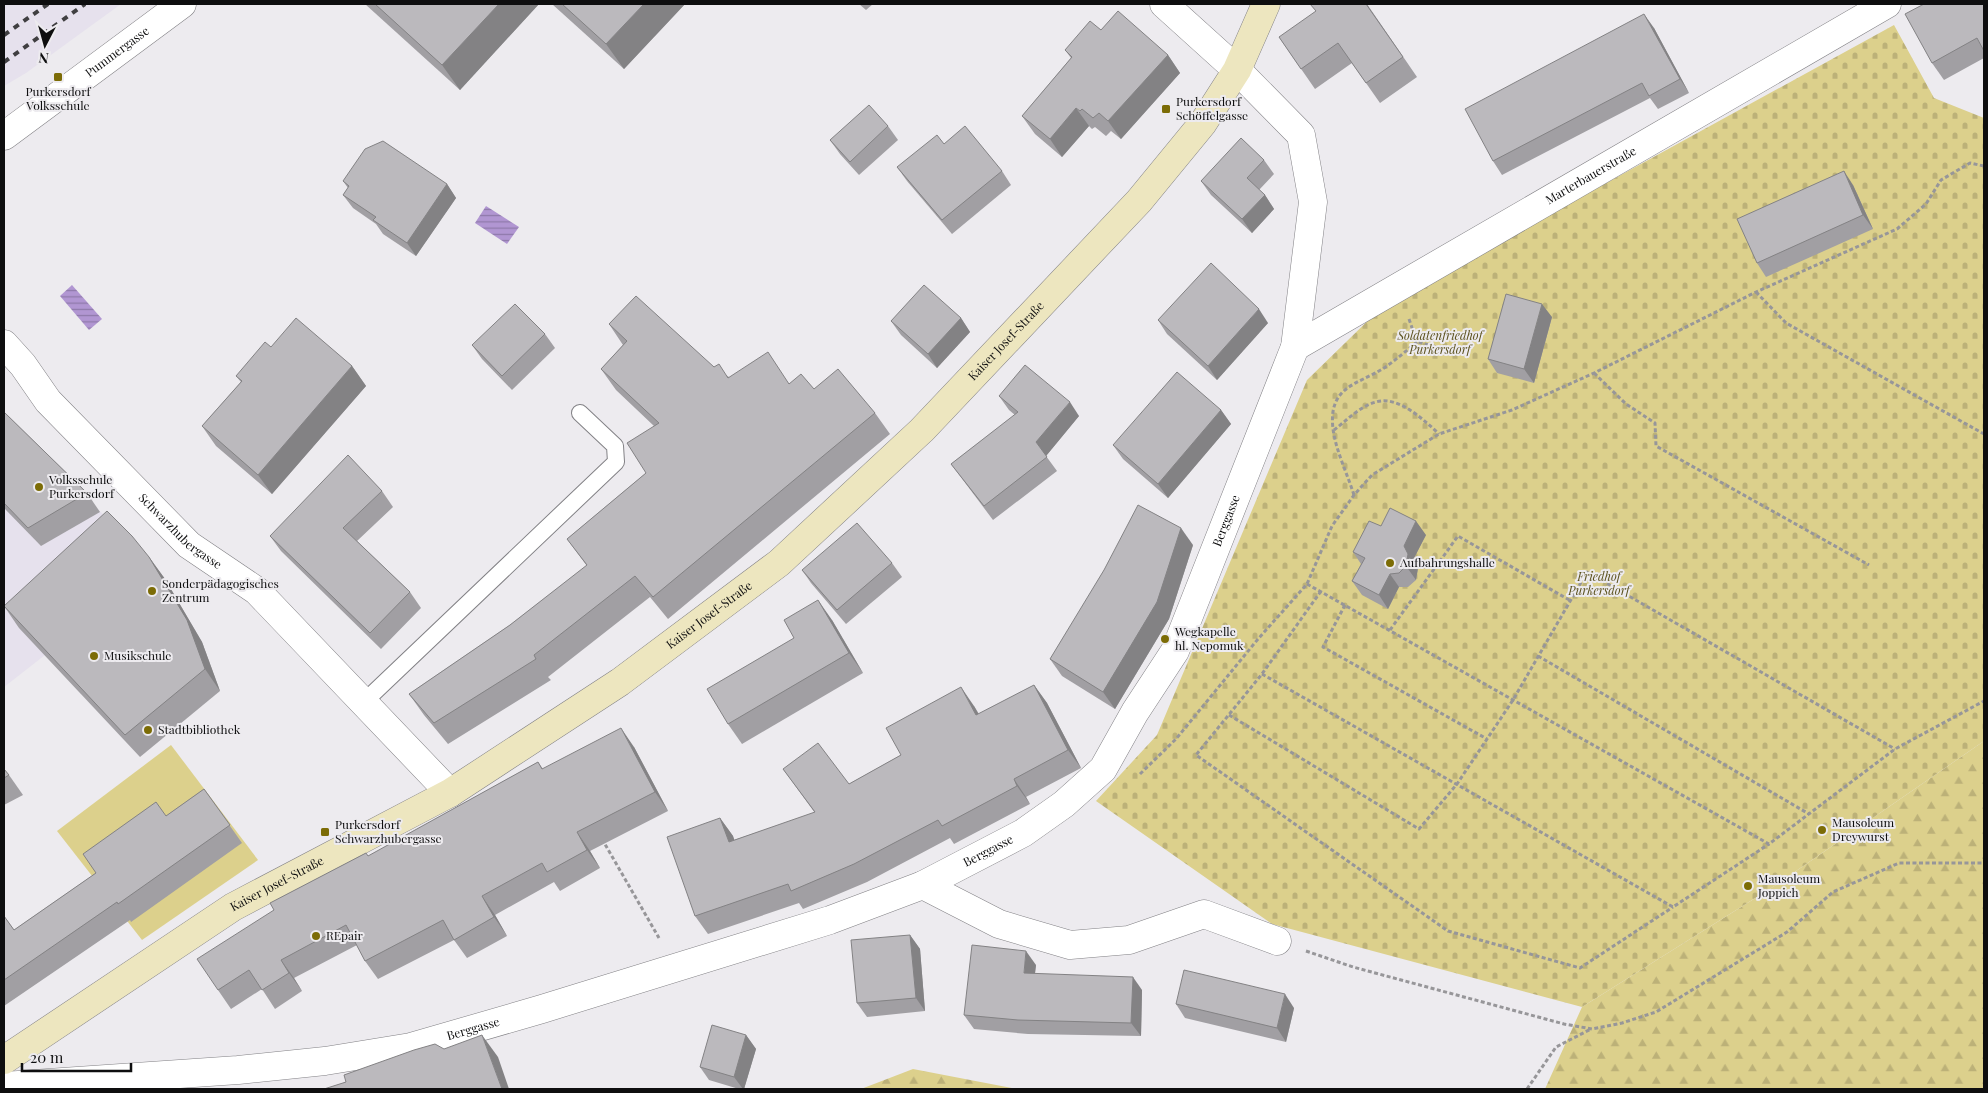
<svg xmlns="http://www.w3.org/2000/svg" width="1988" height="1093" font-family="'Playfair Display',serif">
<defs>
<pattern id="forest-firs" width="22" height="20" patternUnits="userSpaceOnUse" patternTransform="scale(1.25)"><rect width="22" height="20" fill="#dcd08c"/><path d="M5 1l3.5 6h-7zM16 11l3.5 6h-7z" fill="#bcb178"/></pattern>
<pattern id="cemetery-stones" width="16" height="16" patternUnits="userSpaceOnUse" patternTransform="scale(1.25)"><rect width="16" height="16" fill="#dcd08c"/><path d="M2 7V4a2 2 0 0 1 4 0v3zM10 15v-3a2 2 0 0 1 4 0v3z" fill="#bcb178"/></pattern>
<pattern id="water-rules" width="6" height="5" patternUnits="userSpaceOnUse" patternTransform="scale(1.25)"><rect width="6" height="5" fill="#b196d2"/><path d="M0 2.5h6" fill="none" stroke="#8e79a9"/></pattern>
</defs>
<rect width="100%" height="100%" fill="#edebef"/>
<g fill="#e6e1ed">
<path d="M4 4H121L26 73 4 86Z"/>
<path d="M4 418 147 557 90 614 45 655 4 687Z"/>
</g>
<g fill="url(#forest-firs)">
<path d="M1984 741V1089H1545L1582 1007 1776 885Z"/>
<path d="M913 1069 1017 1089H861Z"/>
</g>
<path fill="url(#cemetery-stones)" d="M1894 25 1934 98 1984 118V741L1776 885 1582 1007 1272 924 1096 801 1157 735 1307 380 1384 305Z"/>
<path fill="#dcd08c" d="M171 745 258 860 142 940 57 831Z"/>
<g fill="url(#water-rules)">
<path d="M486 206 519 227 507 244 475 223Z"/>
<path d="M72 285 102 319 89 330 60 296Z"/>
</g>
<g fill="none" stroke-linecap="round" stroke-linejoin="round">
<g stroke="#828185" stroke-width="18">
<path id="service" d="M364 702 616 462 615 446 580 413"/>
</g>
<g stroke="#828185" stroke-width="29">
<g id="minor">
<path id="s1" d="M4 136 182 4"/>
<path id="s2" d="M4 344 23 365 48 401 189 545 257 591 450 793"/>
<path id="s3" d="M1295 347 1887 4"/>
<path d="M923 885 999 924 1070 945 1129 940 1204 914 1277 941"/>
<path id="s4" d="M4 1086 238 1070 325 1061 411 1047 542 1009 830 920 923 885 1023 833 1064 804 1103 769 1135 712 1175 651 1295 347 1313 202 1301 135 1237 70 1164 4"/>
</g>
</g>
<g stroke="#828185" stroke-width="29">
<g id="secondary">
<path id="s5" d="M4 1060 233 907 450 793 620 682 779 563 922 430 1139 201 1203 123 1237 70 1266 4"/>
</g>
</g>
<g stroke="#979699" stroke-width="3" stroke-dasharray="4 2.5" stroke-linecap="butt">
<path d="M1756 292 1786 323 1984 434"/>
<path d="M1409 319 1417 342 1461 353"/>
<path d="M1594 373 1626 404 1655 423 1656 446 1869 565"/>
<path d="M1334 430C1346 421 1360 406 1376 402 1398 395 1424 420 1439 434"/>
<path d="M1354 495C1347 473 1336 451 1333 429 1328 386 1357 385 1384 368 1396 360 1407 350 1417 342"/>
<path d="M1307 584 1769 844 1895 749 1984 701"/>
<path d="M1321 591 1262 674 1196 755 1448 931 1580 968 1673 907"/>
<path d="M1345 605 1323 647 1487 739"/>
<path d="M1390 630 1458 536 1571 601"/>
<path d="M1538 656 1809 814"/>
<path d="M1262 674 1673 907 1769 844"/>
<path d="M1229 715 1419 829 1457 784 1513 700 1587 572 1895 749"/>
<path d="M1140 774 1176 739 1258 639 1307 584 1332 526 1354 495 1372 475 1439 434 1512 410 1594 373 1756 292 1897 229 1926 204 1941 180 1970 163 1984 166"/>
<path d="M602 839 659 938"/>
<path d="M1306 951 1353 967 1564 1024 1592 1029 1622 1023 1656 1012 1787 932 1833 892 1899 863H1984"/>
<path d="M1527 1089 1556 1047 1591 1029"/>
</g>
<use href="#service" stroke="#fff" stroke-width="16"/>
<use href="#minor" stroke="#fff" stroke-width="28"/>
<use href="#secondary" stroke="#ede6bf" stroke-width="28"/>
<g stroke="#403f41" stroke-width="4" stroke-dasharray="6 6" stroke-linecap="butt">
<path d="M4 35 48 4"/>
<path d="M4 62 85 4"/>
</g>
</g>
<g fill="#a19fa3">
<path d="M365 4H539L460 90Z"/>
<path d="M552 4H685L624 69Z"/>
<path d="M859 4H873L866 10Z"/>
<path d="M1367 4 1417 77 1380 103 1352 63 1315 89 1279 37Z"/>
<path d="M1984 4V58L1944 80 1932 63Z"/>
<path d="M1654 28 1689 93 1658 109 1650 98 1502 175 1493 161Z"/>
<path d="M1101 30 1168 55 1180 73 1121 139 1111 131 1106 136 1095 127 1092 129 1089 126 1062 157 1035 134 1022 116 1071 58 1065 50Z"/>
<path d="M888 126 898 140 859 175 840 154 830 140Z"/>
<path d="M944 144 1002 171 1011 185 952 234 907 181 897 167Z"/>
<path d="M1264 160 1274 174 1259 190 1265 195 1274 209 1252 233 1211 195 1201 181Z"/>
<path d="M343 181 447 184 456 198 416 256 383 234 376 224 353 208 343 195 348 188Z"/>
<path d="M1853 185 1873 229 1766 277 1757 263Z"/>
<path d="M1552 317 1534 383 1497 373 1488 359Z"/>
<path d="M961 318 970 332 937 368 901 335 891 321Z"/>
<path d="M1158 320 1268 323 1217 380 1167 334Z"/>
<path d="M609 324 714 367 729 377 789 383 814 389 875 413 890 434 668 619 650 597 548 677 551 680 448 744 424 715 409 694 510 625 587 566 567 539 646 473 654 426 616 390 601 369 623 345Z"/>
<path d="M545 334 555 348 512 390 482 359 472 345Z"/>
<path d="M271 347 352 366 366 386 272 494 216 446 202 426 241 382 236 376Z"/>
<path d="M999 396 1079 416 1046 456 1057 471 993 520 951 464 1015 415 1009 410Z"/>
<path d="M1221 410 1231 424 1168 498 1123 459 1113 445Z"/>
<path d="M4 412 87 493 100 512 41 546 4 508Z"/>
<path d="M382 491 393 507 357 541 410 592 421 608 381 649 281 551 270 536Z"/>
<path d="M1381 526 1426 535 1413 560 1418 568 1416 580 1408 587H1399L1388 609 1362 595 1352 581 1361 564 1353 552Z"/>
<path d="M1193 545 1169 619 1115 709 1062 676 1050 659Z"/>
<path d="M149 557 165 579 202 642 220 691 140 757 19 628 4 606Z"/>
<path d="M892 563 902 577 846 624 811 583 802 570Z"/>
<path d="M832 620 863 673 742 744 728 724Z"/>
<path d="M1034 685 1047 703 1081 768 1026 797 1030 804 954 844 950 838 867 882 803 909 799 903 708 934 695 916 720 818 733 836 734 840 815 813 783 769 849 784 901 755 974 706 979 714Z"/>
<path d="M634 747 668 811 590 851 600 868 560 891 554 882 495 915 507 936 467 958 454 940 378 979 365 961 357 945 294 978 302 991 275 1009 262 989 231 1009 218 990 274 910 369 856 538 762 543 769Z"/>
<path d="M4 769 9 775 23 795 4 805Z"/>
<path d="M204 789 242 843 131 922 130 920 4 1006V916L14 930 96 873 166 816Z"/>
<path d="M910 935 920 949 925 1011 867 1017 857 1003Z"/>
<path d="M1036 965 1035 974 1142 990 1141 1036 1028 1034 974 1029 964 1015Z"/>
<path d="M1176 1004 1294 1008 1286 1042 1185 1018Z"/>
<path d="M746 1035 756 1049 744 1089H739L709 1080 700 1067Z"/>
</g>
<g fill="#838284">
<path d="M499 4H539L460 90 442 65Z"/>
<path d="M644 4H685L624 69 606 44Z"/>
<path d="M1644 14 1654 28 1689 93 1680 79Z"/>
<path d="M1168 55 1180 73 1121 139 1108 121Z"/>
<path d="M1076 108 1089 126 1062 157 1050 139Z"/>
<path d="M1844 171 1853 185 1873 229 1863 215Z"/>
<path d="M447 184 456 198 416 256 407 243Z"/>
<path d="M1265 195 1274 209 1252 233 1242 219Z"/>
<path d="M1542 304 1552 317 1534 383 1524 369Z"/>
<path d="M1259 309 1268 323 1217 380 1208 366Z"/>
<path d="M961 318 970 332 937 368 928 354Z"/>
<path d="M352 366 366 386 272 494 258 475Z"/>
<path d="M1070 402 1079 416 1046 456 1036 442Z"/>
<path d="M1221 410 1231 424 1168 498 1158 484Z"/>
<path d="M1416 521 1426 535 1413 560 1418 568 1416 580 1406 566 1404 546Z"/>
<path d="M1181 528 1193 545 1169 619 1115 709 1103 692Z"/>
<path d="M149 557 165 579 202 642 220 691 205 669Z"/>
<path d="M1390 574 1399 587 1388 609 1379 595Z"/>
<path d="M818 600 832 620 863 673 849 653Z"/>
<path d="M1034 685 1047 703 1081 768 1068 750Z"/>
<path d="M961 687 974 706 989 733 976 715Z"/>
<path d="M621 728 634 747 668 811 655 792Z"/>
<path d="M1014 779 1026 797 1030 804 1017 786Z"/>
<path d="M720 818 733 836 741 860 729 842Z"/>
<path d="M577 832 590 851 600 868 587 850Z"/>
<path d="M482 896 495 915 507 936 494 917Z"/>
<path d="M910 935 920 949 925 1011 916 998Z"/>
<path d="M1026 951 1036 965 1033 987 1024 973Z"/>
<path d="M281 960 294 978 302 991 289 973Z"/>
<path d="M1133 977 1142 990 1141 1036 1131 1023Z"/>
<path d="M1285 994 1294 1008 1286 1042 1277 1028Z"/>
<path d="M482 1035 498 1057 509 1089H502Z"/>
<path d="M746 1035 756 1049 744 1089H743L734 1077Z"/>
</g>
<g fill="#bbb9bd" stroke="#838284">
<path d="M375 4H499L442 65Z"/>
<path d="M562 4H644L606 44Z"/>
<path d="M1310 4H1366L1403 57 1366 83 1338 43 1301 69 1279 37 1316 11Z"/>
<path d="M1924 4H1984V51L1977 38 1932 63 1905 14Z"/>
<path d="M1118 11 1168 55 1108 121 1099 113 1093 118 1082 109 1080 111 1076 108 1050 139 1022 116 1072 57 1065 50 1090 21 1101 30Z"/>
<path d="M1644 14 1680 79 1649 96 1642 83 1493 161 1465 109Z"/>
<path d="M869 105 888 126 850 162 830 140Z"/>
<path d="M965 126 1002 171 942 220 897 167 937 135 944 144Z"/>
<path d="M1241 138 1264 160 1247 178 1265 195 1242 219 1201 181Z"/>
<path d="M383 141 447 184 407 243 373 220 376 217 343 195 349 186 343 181 365 149Z"/>
<path d="M1844 171 1863 215 1757 263 1737 219Z"/>
<path d="M1211 263 1259 309 1208 366 1158 320Z"/>
<path d="M924 285 961 318 928 354 891 321Z"/>
<path d="M1506 294 1542 304 1524 369 1488 359Z"/>
<path d="M636 296 714 367 719 364 728 378 768 352 789 384 801 374 814 389 838 369 875 413 653 597 635 576 534 655 536 659 434 723 409 694 510 625 587 565 567 539 646 473 627 443 659 423 601 369 627 341 609 324Z"/>
<path d="M515 304 545 334 502 376 472 345Z"/>
<path d="M296 318 352 366 258 475 202 426 242 381 236 376 265 342 271 347Z"/>
<path d="M1025 365 1070 402 1036 442 1047 457 984 506 951 464 1018 412 999 396Z"/>
<path d="M1177 372 1221 410 1158 484 1113 445Z"/>
<path d="M4 412 87 493 28 528 4 503Z"/>
<path d="M348 455 382 491 343 528 410 592 370 633 270 536Z"/>
<path d="M1138 505 1181 528 1157 602 1103 692 1050 659 1104 570Z"/>
<path d="M1390 508 1416 521 1404 546 1408 554 1406 566 1399 573 1390 574 1379 595 1352 581 1365 558 1353 552 1369 521 1381 526Z"/>
<path d="M107 511 132 536 149 557 187 620 205 669 125 735 4 606Z"/>
<path d="M857 523 892 563 837 610 802 570Z"/>
<path d="M818 600 849 653 728 724 707 689 794 638 784 620Z"/>
<path d="M1034 685 1068 750 1014 779 1017 786 942 826 938 820 854 864 791 891 788 884 695 916 667 837 720 818 729 842 815 812 783 769 818 743 849 784 901 755 886 728 961 687 976 715Z"/>
<path d="M621 728 655 792 577 832 587 850 547 872 542 863 482 896 494 917 454 940 443 920 365 961 346 925 281 960 289 973 262 990 249 970 218 990 197 959 274 910 270 903 366 853 368 856 538 762 542 769Z"/>
<path d="M4 769 9 775 4 778Z"/>
<path d="M204 789 230 825 118 904 117 902 4 980V916L14 930 96 873 83 854 156 802 166 816Z"/>
<path d="M910 935 916 998 857 1003 851 940Z"/>
<path d="M972 945 1026 951 1024 973 1133 977 1131 1023 1018 1020 964 1015Z"/>
<path d="M1184 970 1285 994 1277 1028 1176 1004Z"/>
<path d="M712 1025 746 1035 734 1077 700 1067Z"/>
<path d="M482 1035 502 1089H324L346 1082 344 1075 414 1050 435 1044 444 1049Z"/>
</g>
<g fill="#7c6c06" stroke="#edebef" stroke-width="2">
<rect x="53" y="72" width="10" height="10" rx="2.5"/>
<rect x="1161" y="104" width="10" height="10" rx="2.5"/>
<circle cx="39" cy="487" r="5"/>
<circle cx="1390" cy="563" r="5"/>
<circle cx="152" cy="591" r="5"/>
<circle cx="1165" cy="639" r="5"/>
<circle cx="94" cy="656" r="5"/>
<circle cx="148" cy="730" r="5"/>
<circle cx="1822" cy="830" r="5"/>
<rect x="320" y="827" width="10" height="10" rx="2.5"/>
<circle cx="1748" cy="886" r="5"/>
<circle cx="316" cy="936" r="5"/>
</g>
<g text-anchor="middle" stroke-width="4" stroke-linejoin="round" paint-order="stroke">
<g font-size="12" fill="#0e0e0f" stroke="#edebef">
<text dy="4" stroke="none"><textPath href="#s1" startOffset="141">Pummergasse</textPath></text>
<text dy="4" stroke="none"><textPath href="#s3" startOffset="342">Marterbauerstraße</textPath></text>
<text dy="4" stroke="none"><textPath href="#s5" startOffset="1240">Kaiser Josef-Straße</textPath></text>
<text dy="4" stroke="none"><textPath href="#s4" startOffset="1440">Berggasse</textPath></text>
<text dy="4" stroke="none"><textPath href="#s2" startOffset="258">Schwarzhubergasse</textPath></text>
<text dy="4" stroke="none"><textPath href="#s5" startOffset="835">Kaiser Josef-Straße</textPath></text>
<text dy="4" stroke="none"><textPath href="#s4" startOffset="1020">Berggasse</textPath></text>
<text dy="4" stroke="none"><textPath href="#s5" startOffset="325">Kaiser Josef-Straße</textPath></text>
<text dy="4" stroke="none"><textPath href="#s4" startOffset="474">Berggasse</textPath></text>
</g>
<g font-size="12" fill="#0e0e0f" stroke="#edebef" text-anchor="start">
<text x="58" y="96" text-anchor="middle">Purkersdorf<tspan x="58" dy="14">Volksschule</tspan></text>
<text x="1176" y="106">Purkersdorf<tspan x="1176" dy="14">Schöffelgasse</tspan></text>
<text x="49" y="484">Volksschule<tspan x="49" dy="14">Purkersdorf</tspan></text>
<text x="1400" y="567">Aufbahrungshalle</text>
<text x="162" y="588">Sonderpädagogisches<tspan x="162" dy="14">Zentrum</tspan></text>
<text x="1175" y="636">Wegkapelle<tspan x="1175" dy="14">hl. Nepomuk</tspan></text>
<text x="104" y="660">Musikschule</text>
<text x="158" y="734">Stadtbibliothek</text>
<text x="1832" y="827">Mausoleum<tspan x="1832" dy="14">Dreywurst</tspan></text>
<text x="335" y="829">Purkersdorf<tspan x="335" dy="14">Schwarzhubergasse</tspan></text>
<text x="1758" y="883">Mausoleum<tspan x="1758" dy="14">Joppich</tspan></text>
<text x="326" y="940">REpair</text>
</g>
<g font-size="12" font-style="italic" fill="#5b511d" stroke="#edebef">
<text x="1440" y="340">Soldatenfriedhof<tspan x="1440" dy="14">Purkersdorf</tspan></text>
<text x="1599" y="581">Friedhof<tspan x="1599" dy="14">Purkersdorf</tspan></text>
</g>
</g>
<rect width="1988" height="1093" fill="none" stroke="#0e0e0f" stroke-width="10"/>
<g transform="translate(45 45) rotate(186)" stroke="#edebef" stroke-width="4" paint-order="stroke">
<path d="M0-4L9 19L0 12L-9 19Z" fill="#0e0e0f"/>
<text y="-8" font-size="14" font-weight="bold" text-anchor="middle" fill="#0e0e0f">N</text>
</g>
<path d="M22 1063v8h109v-8" fill="none" stroke="#0e0e0f" stroke-width="2.5"/>
<text x="30" y="1063" font-size="15" fill="#0e0e0f" stroke="#edebef" stroke-width="4" paint-order="stroke">20 m</text>
</svg>
